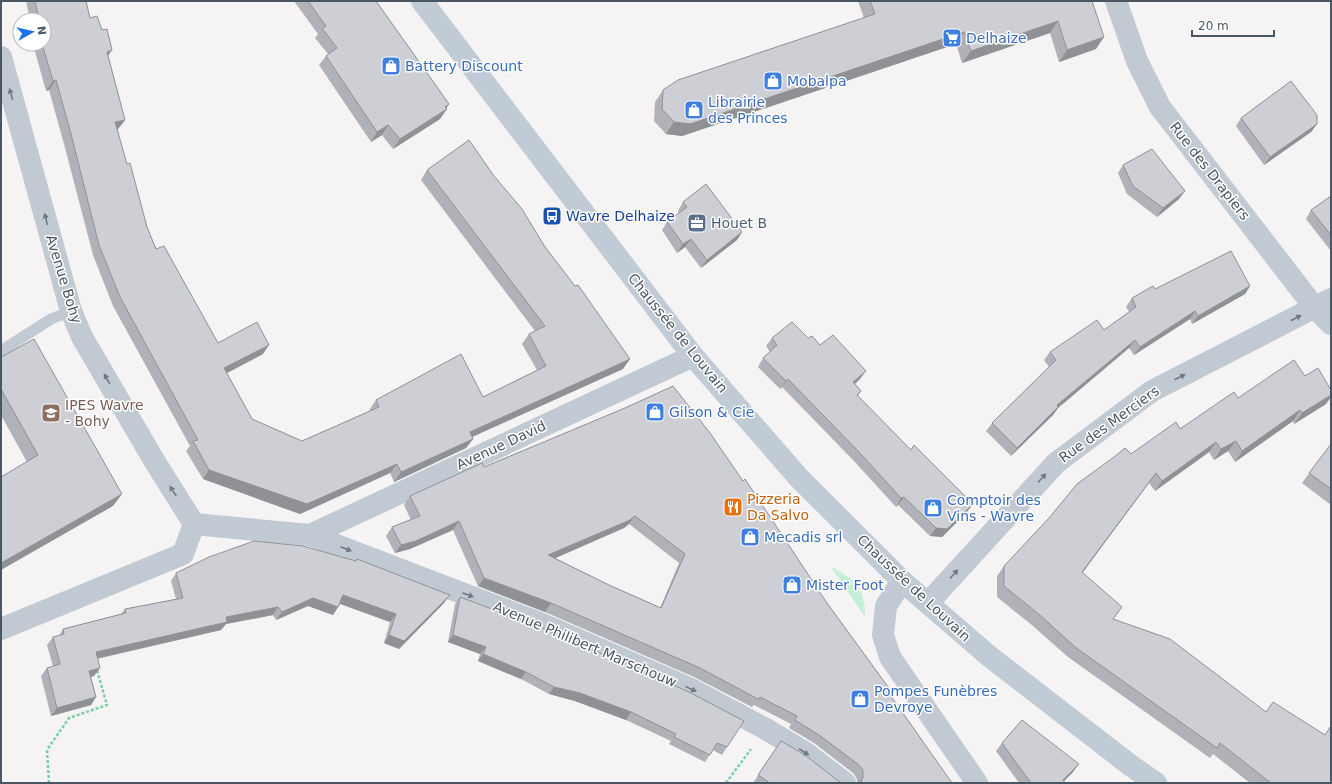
<svg xmlns="http://www.w3.org/2000/svg" width="1332" height="784" font-family="'DejaVu Sans',sans-serif">
<rect width="100%" height="100%" fill="#f5f3f3"/>
<path fill="#c3f1d5" d="M831 567C854 578 866 590 865 617Z"/>
<g fill="none" stroke-linecap="round" stroke-linejoin="round">
<g stroke="#7ad0a6" stroke-width="2.5" stroke-dasharray="3 2" stroke-linecap="butt">
<path d="M49 783 47 750 69 718 107 705 97 670"/>
<path d="M726 783 751 749"/>
</g>
<path stroke="#c1cad2" stroke-width="11" d="M1 351 51 319 71 311"/>
<g stroke="#c1cad2" stroke-width="22">
<path d="M1116 1 1137 61 1160 107 1315 308 1331 324"/>
<path d="M1 57 71 311 82 337 155 462 194 524"/>
<path d="M194 524 310 535 540 623 689 688 766 729 806 753 845 783"/>
<path d="M310 535 693 356"/>
<path d="M902 581 886 606 883 635 890 657 977 783"/>
<path d="M928 603 1056 463 1152 391 1331 299"/>
<path d="M1 629 183 554 194 524"/>
</g>
<path stroke="#c1cbd6" stroke-width="22" d="M422 1 693 356 799 478 902 581 989 656 1130 765 1156 783"/>
</g>
<g fill="#b0b2b7" fill-rule="evenodd">
<path d="M26 1H86L90 18 108 56 125 120 118 129H117L127 164 147 227 156 249 218 343 263 354 227 373 252 419 302 441 370 411V409L376 400 483 397 537 370 522 344 529 334 535 331 421 180 427 170 623 369 472 437 473 439 466 448 394 482 390 473 300 514 203 479 186 451 190 446 113 306 93 255 64 144 49 90 46 91 33 44H44V20H30Z"/>
<path d="M294 1H376L449 104 440 119 393 149 382 135 371 142 319 65 326 56 328 54 315 38 318 34Z"/>
<path d="M858 1H1092L1096 49 1059 62 1050 33 962 63 956 44 682 136 666 134 654 121 655 102 663 90 864 18Z"/>
<path d="M1241 118 1317 124 1311 132 1264 165 1236 126Z"/>
<path d="M1123 165 1179 199 1157 217 1127 194 1118 173Z"/>
<path d="M1331 196V251L1306 219 1311 210Z"/>
<path d="M683 202 742 232 737 240 701 268 685 247 677 253 662 230 667 222 679 213 678 211Z"/>
<path d="M1250 286 1245 294 1192 324 1190 319 1134 355 1129 348 1058 408 1053 415 1011 456 986 431 992 423 1049 367 1044 360 1050 352 1104 330 1129 312 1126 307 1132 298 1155 289Z"/>
<path d="M772 338H808L820 345 860 379 855 384 861 391 858 396 967 512 942 537 930 536 898 505 896 507 853 460 782 387 780 389 758 367 763 358 770 352 766 346Z"/>
<path d="M1 357 113 506 27 462 1 415Z"/>
<path d="M1305 376 1326 404 1294 424 1293 421 1235 462 1228 451 1214 460 1209 452 1155 491 1149 483 1082 572 1113 619 1266 712 1325 735 1331 725V783H1250L1213 754 1210 758 1068 657 1033 626 997 597V576L1004 566 1131 454 1238 398Z"/>
<path d="M625 408 827 603 891 691 889 693 952 783H857V779L853 773 814 743 789 728 791 724 754 705 752 707 694 677 545 612 478 586 453 530 410 549 395 553 386 536 392 527 411 520 404 505 410 496 484 467ZM629 524 679 563 660 608 609 585 555 558 624 528Z"/>
<path d="M1331 444V505L1302 483Z"/>
<path d="M176 573 444 603 399 649 384 643 390 622 340 604 333 615 308 606 276 620 273 615 226 624 221 630 97 659 94 676 91 677 96 697 91 705 51 716 41 676 47 668 53 666 47 645 53 637 59 636 63 629 121 614 125 609 176 599 171 581Z"/>
<path d="M460 597 727 747 722 755 713 750 705 762 669 744 671 741 626 720 575 701 549 694 521 679 478 661 480 654 448 642 455 604Z"/>
<path d="M781 741 841 783H753Z"/>
<path d="M1002 743 1073 772 1064 781 1065 783H1019L996 751Z"/>
</g>
<g fill="#909195">
<path d="M1058 21 1050 33 962 63 971 51Z"/>
<path d="M964 32 956 44 682 136 666 134 674 122Z"/>
<path d="M1104 37 1096 49 1059 62 1067 50Z"/>
<path d="M112 50 106 59 107 52Z"/>
<path d="M56 80 49 90 46 91 53 81Z"/>
<path d="M449 104 444 111 447 109 440 119 393 149 400 139Z"/>
<path d="M125 120 118 129 109 132 115 122Z"/>
<path d="M1317 124 1311 132 1264 165 1270 157Z"/>
<path d="M388 125 382 135 371 142 377 132Z"/>
<path d="M1185 191 1179 199 1157 217 1163 208Z"/>
<path d="M742 232 737 240 701 268 707 260Z"/>
<path d="M691 239 685 247 677 253 683 244Z"/>
<path d="M1250 286 1245 294 1192 324 1198 316Z"/>
<path d="M1195 311 1190 319 1134 355 1140 347Z"/>
<path d="M1135 340 1129 348 1058 408 1053 415 1011 456 1017 448 1057 405Z"/>
<path d="M269 345 263 354 217 378 224 368Z"/>
<path d="M630 359 623 369 463 441 470 432Z"/>
<path d="M866 371 860 379 847 390 853 382Z"/>
<path d="M788 379 782 387 780 389 786 381Z"/>
<path d="M1331 395V397L1326 404 1294 424 1302 413Z"/>
<path d="M1300 410 1293 421 1235 462 1242 451Z"/>
<path d="M473 439 466 448 394 482 401 472Z"/>
<path d="M1236 441 1228 451 1214 460 1221 449Z"/>
<path d="M1216 442 1209 452 1155 491 1162 481Z"/>
<path d="M397 464 390 473 300 514 203 479 209 470Z"/>
<path d="M1156 473 1149 483 1075 583 1082 572Z"/>
<path d="M122 494 113 506 1 570V563Z"/>
<path d="M904 497 898 505 896 507 901 498Z"/>
<path d="M973 504 967 512 942 537 930 536 936 528Z"/>
<path d="M635 516 629 524 624 528 542 564 548 555Z"/>
<path d="M459 521 453 530 410 549 395 553 401 545Z"/>
<path d="M484 578 551 603 545 612 478 586Z"/>
<path d="M343 595 396 614 390 622 338 603Z"/>
<path d="M450 595 444 603 399 649 384 643 389 635Z"/>
<path d="M313 598 338 607 333 615 308 606 276 620 282 612Z"/>
<path d="M278 607 273 615 226 624 221 630 90 660 96 652 226 617Z"/>
<path d="M453 635 486 647 480 654 448 642Z"/>
<path d="M483 654 526 672 521 679 478 661Z"/>
<path d="M100 668 94 676 83 679 89 671Z"/>
<path d="M554 687 580 693 631 712 626 720 575 701 549 694Z"/>
<path d="M96 697 91 705 51 716 57 708Z"/>
<path d="M1079 764 1073 772 1062 783 1063 780Z"/>
</g>
<g fill="#cdcfd5" stroke="#909195" fill-rule="evenodd">
<path d="M35 1H86L90 18 97 16 102 30 107 29 112 50 107 52 125 120 115 122 127 164 130 163 147 227 156 249 164 246 218 343 257 322 269 345 224 368 252 419 302 441 379 407 376 400 461 354 483 397 546 366 529 334 545 326 427 170 469 140 494 176 522 209 545 247 575 286 578 285 630 359 470 432 473 439 401 472 397 464 307 504 209 470 193 441 198 440 120 297 99 245 71 134 56 80 53 81 42 44H44V20H39Z"/>
<path d="M308 1H376L449 104 445 107 447 109 400 139 388 125 377 132 326 56 337 48 322 28 326 26Z"/>
<path d="M870 1H1092L1104 37 1067 50 1058 21 971 51 964 32 690 124 674 122 662 109 663 90 678 80 875 14Z"/>
<path d="M1291 81 1317 115V124L1270 157 1241 118Z"/>
<path d="M1152 149 1185 191 1163 208 1133 186 1123 165Z"/>
<path d="M706 184 742 232 707 260 691 239 683 244 667 222 687 207 683 202Z"/>
<path d="M1331 196V235L1311 210Z"/>
<path d="M1231 251 1250 286 1198 316 1195 311 1140 347 1135 340 1057 405 1058 407 1017 448 992 423 1056 360 1050 352 1097 320 1104 330 1136 307 1132 298 1153 286 1155 289Z"/>
<path d="M792 322 808 338 812 336 820 345 833 335 866 371 853 382 861 391 857 395 911 450 914 445 973 504 947 529 936 528 904 497 901 498 859 452 788 379 786 381 763 358 777 345 772 338Z"/>
<path d="M34 339 122 494 1 563V477L38 455 1 389V357Z"/>
<path d="M1294 360 1305 376 1318 368 1331 390V395L1302 413 1300 410 1242 451 1236 441 1221 449 1216 442 1162 481 1156 473 1082 572 1122 607 1113 619 1170 639 1266 712 1273 702 1325 735 1331 726V783H1271L1220 743 1217 748 1075 647 1041 616 1004 586V566L1049 518 1077 484 1114 457 1125 448 1131 454 1176 422 1180 429 1234 392 1238 398Z"/>
<path d="M673 386 710 433 743 481 745 479 827 603 891 691 888 692 952 783H859L861 782 863 777V770L859 765 819 735 795 720 797 716 760 697 758 699 700 668 551 603 484 578 459 521 416 541 401 545 392 527 420 516 410 496 482 463 484 467 625 408ZM635 516 685 554 661 608 609 585 548 555 630 520Z"/>
<path d="M1331 444V489L1309 473Z"/>
<path d="M254 541 303 546 356 561 357 559 450 595 404 641 389 635 396 614 343 595 338 607 313 598 282 612 278 607 226 617 227 622 96 652 100 668 89 671 96 697 57 708 47 668 60 664 53 637 64 634 63 629 126 613 125 609 183 598 176 573 209 557Z"/>
<path d="M460 597 540 627 689 692 744 721 727 747 717 743 710 755 674 737 676 734 631 712 580 693 554 687 526 672 483 654 486 647 453 635Z"/>
<path d="M1022 720 1079 764 1063 780 1065 783H1031L1002 743Z"/>
<path d="M781 741 805 755 841 783H770L758 775Z"/>
</g>
<defs><path id="oneway-solid" d="M-6-.8H1V-3.2L6.5 0L1 3.2V.8H-6Z"/></defs>
<g fill="#6e7983">
<use href="#oneway-solid" transform="translate(11 94) rotate(-106)"/>
<use href="#oneway-solid" transform="translate(46 219) rotate(-104)"/>
<use href="#oneway-solid" transform="translate(1296 318) rotate(-27)"/>
<use href="#oneway-solid" transform="translate(1180 377) rotate(-27)"/>
<use href="#oneway-solid" transform="translate(107 379) rotate(-120)"/>
<use href="#oneway-solid" transform="translate(1042 478) rotate(-48)"/>
<use href="#oneway-solid" transform="translate(173 491) rotate(-123)"/>
<use href="#oneway-solid" transform="translate(346 549) rotate(21)"/>
<use href="#oneway-solid" transform="translate(954 574) rotate(-48)"/>
<use href="#oneway-solid" transform="translate(468 595) rotate(21)"/>
<use href="#oneway-solid" transform="translate(691 689) rotate(26)"/>
<use href="#oneway-solid" transform="translate(804 752) rotate(33)"/>
</g>
<defs>
<g id="supermarket-square" transform="scale(1)"><rect x="-9" y="-9" width="18" height="18" rx="4" fill="#3f7fe0" stroke="#fff"/><path d="M-6-5.5h2.5l.6 2H6L4.5 2H-2.5L-4.4-4H-6ZM-1.5 3.2a1.3 1.3 0 1 0 .1 0ZM3 3.2a1.3 1.3 0 1 0 .1 0Z" fill="#fff"/></g>
<g id="shop-square" transform="scale(1)"><rect x="-9" y="-9" width="18" height="18" rx="4" fill="#3f7fe0" stroke="#fff"/><path d="M-5-2.5h2.3a2.7 3.5 0 0 1 5.4 0H5L5.5 6h-11ZM-1.5-2.5h3a1.5 2.3 0 0 0-3 0Z" fill="#fff"/></g>
<g id="bus-square" transform="scale(1)"><rect x="-9" y="-9" width="18" height="18" rx="4" fill="#1a4fb4" stroke="#fff"/><path d="M-5-6H5V4H4V6H2V4H-2V6H-4V4H-5ZM-3.5-4V0h7V-4ZM-3.5 1.2v1.5H-2V1.2ZM2 1.2v1.5H3.5V1.2Z" fill="#fff"/></g>
<g id="office-square" transform="scale(1)"><rect x="-9" y="-9" width="18" height="18" rx="4" fill="#5c6f8a" stroke="#fff"/><path d="M-6-3h4V-5.5h4V-3h4V5H-6ZM-1-4.5V-3h2v-1.5ZM-6 0V1H6V0Z" fill="#fff"/></g>
<g id="school-square" transform="scale(1)"><rect x="-9" y="-9" width="18" height="18" rx="4" fill="#8d6e63" stroke="#fff"/><path d="M0-5L7-2L0 1L-7-2ZM-4 1L0 2.5L4 1V4Q0 6-4 4Z" fill="#fff"/></g>
<g id="restaurant-square" transform="scale(1)"><rect x="-9" y="-9" width="18" height="18" rx="4" fill="#e8710a" stroke="#fff"/><path d="M-5-6h1v4h1v-4h1v4h1v-4h1v5L-1.5 .5V6h-2V.5L-5-1ZM5-6V6H3V1.5H1.5Q1.5-4 5-6Z" fill="#fff"/></g>
</defs>
<g fill-rule="evenodd">
<use href="#supermarket-square" x="952" y="38"/>
<use href="#shop-square" x="391" y="66"/>
<use href="#shop-square" x="773" y="81"/>
<use href="#shop-square" x="694" y="110"/>
<use href="#bus-square" x="552" y="216"/>
<use href="#office-square" x="697" y="223"/>
<use href="#shop-square" x="655" y="412"/>
<use href="#school-square" x="51" y="413"/>
<use href="#restaurant-square" x="733" y="507"/>
<use href="#shop-square" x="933" y="508"/>
<use href="#shop-square" x="750" y="537"/>
<use href="#shop-square" x="792" y="585"/>
<use href="#shop-square" x="860" y="699"/>
</g>
<g text-anchor="middle" stroke-width="3" stroke-linejoin="round" paint-order="stroke">
<g font-size="14" fill="#366cbe" stroke="#fff" text-anchor="start">
<text x="966" y="43">Delhaize</text>
<text x="405" y="71">Battery Discount</text>
<text x="787" y="86">Mobalpa</text>
<text x="708" y="107">Librairie<tspan x="708" dy="16">des Princes</tspan></text>
<text x="669" y="417">Gilson &amp; Cie</text>
<text x="947" y="505">Comptoir des<tspan x="947" dy="16">Vins - Wavre</tspan></text>
<text x="764" y="542">Mecadis srl</text>
<text x="806" y="590">Mister Foot</text>
<text x="874" y="696">Pompes Funèbres<tspan x="874" dy="16">Devroye</tspan></text>
</g>
<g font-size="14" fill="#4a5661" stroke="#fff">
<text transform="translate(1210 171) rotate(52)" y="5">Rue des Drapiers</text>
<text transform="translate(64 279) rotate(73)" y="5">Avenue Bohy</text>
<text transform="translate(678 333) rotate(51)" y="5">Chaussée de Louvain</text>
<text transform="translate(1109 424) rotate(-36)" y="5">Rue des Merciers</text>
<text transform="translate(501 445) rotate(-25)" y="5">Avenue David</text>
<text transform="translate(914 588) rotate(43)" y="5">Chaussée de Louvain</text>
<text transform="translate(585 644) rotate(23)" y="5">Avenue Philibert Marschouw</text>
</g>
<g font-size="14" fill="#164399" stroke="#fff" text-anchor="start">
<text x="566" y="221">Wavre Delhaize</text>
</g>
<g font-size="14" fill="#4e5e75" stroke="#fff" text-anchor="start">
<text x="711" y="228">Houet B</text>
</g>
<g font-size="14" fill="#785e54" stroke="#fff" text-anchor="start">
<text x="65" y="410">IPES Wavre<tspan x="65" dy="16">- Bohy</tspan></text>
</g>
<g font-size="14" fill="#c56008" stroke="#fff" text-anchor="start">
<text x="747" y="504">Pizzeria<tspan x="747" dy="16">Da Salvo</tspan></text>
</g>
</g>
<rect width="1332" height="784" fill="none" stroke="#4a5661" stroke-width="4"/>
<g transform="translate(32 32) rotate(82)"><circle r="19" fill="#ffffff" stroke="#b7bbc0"/>
<path d="M0-3L7 15L0 10L-7 15Z" fill="#1a73e8"/>
<text y="-6" font-size="11" font-weight="bold" text-anchor="middle" fill="#4a5661">N</text>
</g>
<path d="M1192 30v6h82v-6" fill="none" stroke="#4a5661" stroke-width="2"/>
<text x="1198" y="30" font-size="12" fill="#4a5661" stroke="#ffffff" stroke-width="3" paint-order="stroke">20 m</text>
</svg>
